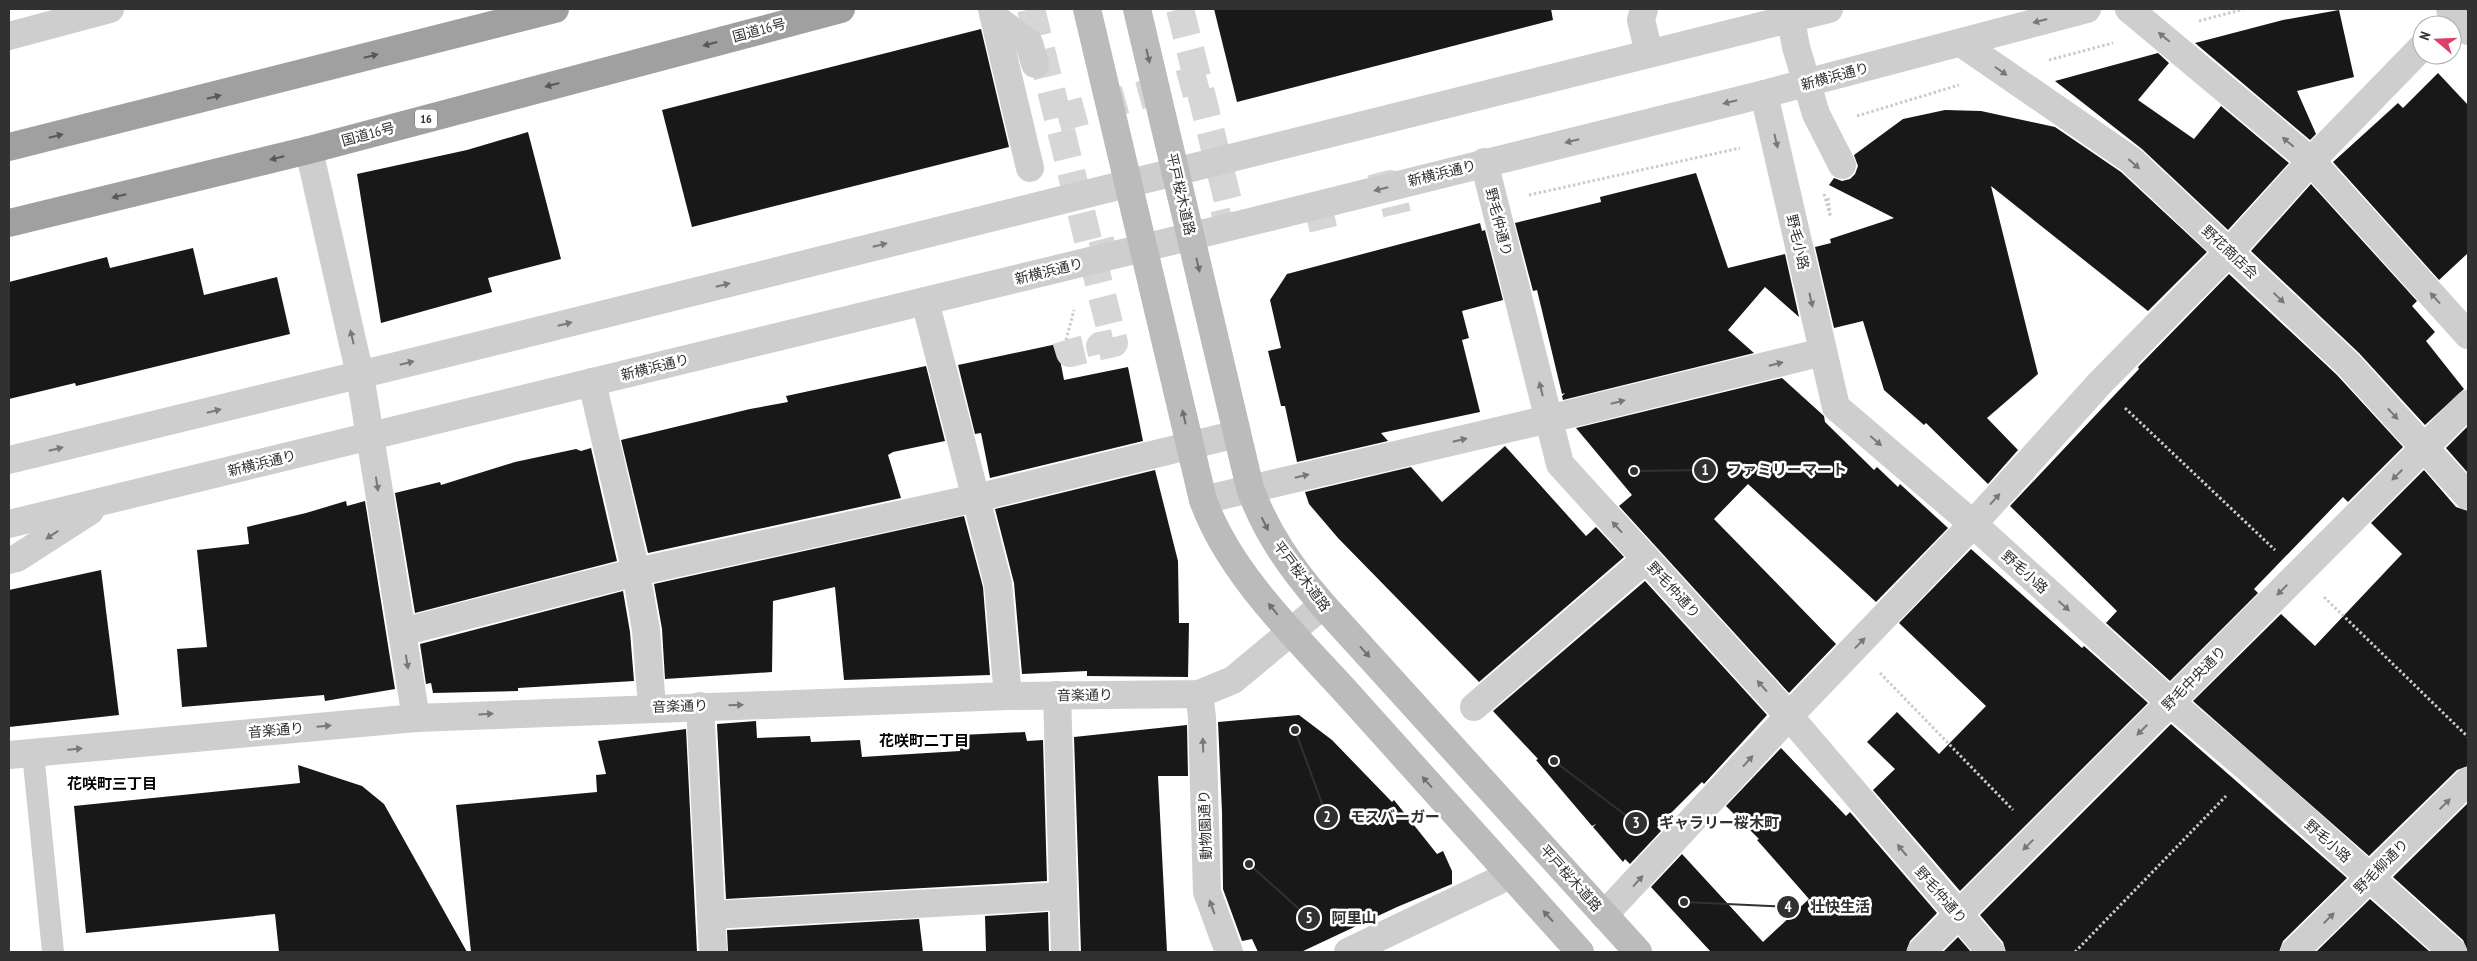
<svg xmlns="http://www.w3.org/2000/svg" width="2477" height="961" font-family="'PT Sans Narrow','Noto Sans JP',sans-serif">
<rect width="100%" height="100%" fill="#fff"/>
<g fill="#181818">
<path d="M1214 9H1551L1553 20 1237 102Z"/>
<path d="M2339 10 2354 77 2297 91 2316 134 2310 140 2195 43 2283 20Z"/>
<path d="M981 29 1009 147 692 227 662 110Z"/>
<path d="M2158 53 2169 63 2138 100 2194 139 2221 106 2289 163 2228 230 2142 149 2055 81Z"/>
<path d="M2438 73 2468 105V253L2439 280 2333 162 2398 103 2403 108Z"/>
<path d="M1945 110 1981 111 2055 127 2121 172 2207 252 2148 311 1991 186 2038 374 1987 418 2018 450 1988 484 1926 423 1924 425 1884 390 1863 321 1834 328 1815 247 1831 243 1830 239 1894 218 1829 185 1834 178 1842 181 1850 179 1855 174 1858 166 1854 155 1903 119Z"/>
<path d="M528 132 561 259 488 278 492 292 381 323 357 174 467 150Z"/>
<path d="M1696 173 1728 268 1785 254 1799 317 1765 287 1728 330 1754 353 1563 400 1562 396 1565 393 1562 394 1537 290 1533 291 1515 223 1601 202 1600 197Z"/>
<path d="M2311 184 2417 301 2412 306 2435 332 2426 341 2464 389 2425 425 2359 353 2251 251Z"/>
<path d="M1480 223 1482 231 1485 230 1503 300 1462 311 1469 338 1462 340 1480 412 1381 433 1388 441 1297 462 1285 406H1281L1268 351 1281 348 1270 300 1287 274Z"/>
<path d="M193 248 204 295 277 277 290 334 76 386 75 383 9 399V282L107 257 110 268Z"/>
<path d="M2229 274 2337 375 2403 447 2348 502 2343 497 2254 589 2258 593 2170 681 2106 623 2117 611 2010 506 2139 369 2138 367Z"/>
<path d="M1057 344 1064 380 1128 367 1143 441 990 478 981 433 975 434 958 365Z"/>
<path d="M926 366 945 441 893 452 888 455 901 498 648 553 621 440 750 409 788 402 786 396Z"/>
<path d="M1782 378 1824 416 1825 422 1874 470 1877 467 1898 487 1900 484 1948 528 1876 602 1748 484 1714 519 1836 644 1789 693 1619 506 1632 495 1576 428Z"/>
<path d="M2468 426V473L2446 448Z"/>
<path d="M1505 446 1586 536 1596 527 1624 557 1479 682 1338 538 1309 504 1305 492 1411 467 1442 502Z"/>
<path d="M591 448 617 561 415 613 395 493 440 482 441 485 515 462 576 449 581 451Z"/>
<path d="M1155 470 1178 561 1179 623H1189L1188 677 1087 676V671L1022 674 1014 583 995 509Z"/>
<path d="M2424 470 2456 507 2468 511V766L2457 770 2369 856 2193 701 2281 614 2315 646 2402 554 2371 523Z"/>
<path d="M346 501 347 506 365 501 395 689 325 701 324 695 182 707 177 649 207 647 197 550 249 544 247 527 306 513Z"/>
<path d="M964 516 983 587 990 675 844 680 835 587 773 601 772 672 665 679 662 629 654 584Z"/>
<path d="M1971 549 2082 648 2084 646 2148 703 1960 891 1873 790 1895 769 1867 742 1897 712 1939 754 1986 706 1899 623Z"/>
<path d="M101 570 119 715 9 727V590Z"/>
<path d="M1645 581 1767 715 1704 784 1702 782 1657 827 1661 831 1630 864 1625 859 1623 862 1593 827 1596 824 1592 826 1536 760 1538 759 1493 711Z"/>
<path d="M623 591 630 632 634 681 518 688V691L433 693 431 683 426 684 420 644Z"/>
<path d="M1299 715 1332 740 1392 802 1394 800 1437 854 1443 851 1452 871V884L1397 907 1301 952H1258L1252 939 1242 941 1223 889 1222 812 1218 722Z"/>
<path d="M756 721 757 738 810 736 811 742 860 740 862 757 960 751 961 735 1025 732 1027 741 1043 740 1047 881 726 899 717 724Z"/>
<path d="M2171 724 2347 878 2283 941 2279 952H2006L2003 942 1980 915Z"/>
<path d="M1187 725 1188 776H1158L1167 952H1081L1074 737Z"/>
<path d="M686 729 697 952H471L456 805 597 792 596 775 606 774 598 741Z"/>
<path d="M1781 748 1846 816 1850 812 1937 913 1910 941 1906 952H1711L1651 887 1682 854 1763 942 1809 899 1757 840 1759 839 1726 806Z"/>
<path d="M298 765 362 786 384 804 467 952H279L275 914 86 933 74 806 300 783Z"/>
<path d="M2468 803V952L2463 940 2393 877Z"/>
<path d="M2370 899 2430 952H2316Z"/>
<path d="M1048 912 1049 952H986L985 916Z"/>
<path d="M919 919 923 952H728L727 930Z"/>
<path d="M1958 937 1971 952H1943Z"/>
</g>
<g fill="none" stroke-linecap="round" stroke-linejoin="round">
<g stroke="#d6d6d6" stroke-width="28" stroke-dasharray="28 14" stroke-linecap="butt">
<path d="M1031 9 1092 256 1120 249"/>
<path d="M1180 9 1233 221 1205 228"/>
<path d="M1058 118 1214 75"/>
<path d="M1371 189 1390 184 1397 214"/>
<path d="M1317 202 1324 232"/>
<path d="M1092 256 1114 343 1100 346 1102 354"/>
<path d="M1066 340 1070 353 1100 346"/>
</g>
<g stroke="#cbcbcb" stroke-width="3" stroke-dasharray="2.5 2.5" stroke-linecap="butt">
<path d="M2199 21 2244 9"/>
<path d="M2049 60 2113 43"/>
<path d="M1857 116 1959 85"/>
<path d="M1529 195 1740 148"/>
<path d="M1828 198 1830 214"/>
<path d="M1066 340 1074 310"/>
<path d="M2125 408 2275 550"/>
<path d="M2324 597 2468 737"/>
<path d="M1880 673 2013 810"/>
<path d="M2075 952 2226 796"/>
</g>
<path stroke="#cecece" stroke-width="22" d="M33 753 53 952"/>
<g stroke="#cecece" stroke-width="28">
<path d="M992 9 1030 168"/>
<path d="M994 17 1029 43 1035 64"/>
<path d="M9 36 110 9"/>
</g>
<g stroke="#cecece" stroke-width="28">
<path d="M1644 9 1641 20 1649 53"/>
<path d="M2129 9 2311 161 2468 335"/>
<path d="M2450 9 2468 31"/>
<path d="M1961 43 2131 160 2348 364 2468 496"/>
<path d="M1764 94 1836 407 1973 524 2170 702 2251 771 2453 952"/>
<path d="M309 150 360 375 416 718"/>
<path d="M1484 162 1560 464 1789 716 1991 952"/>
<path d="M925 301 998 584 1008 696"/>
<path d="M592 382 636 572 646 630 652 707"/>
<path d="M1203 500 1549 419 1823 352"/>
<path d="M402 632 636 572 976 498 1237 434"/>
<path d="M1199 694 1202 717 1207 892 1229 952"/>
<path d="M1057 695 1065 952"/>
<path d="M700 706 713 952"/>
<path d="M1474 707 1646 559"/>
<path d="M9 755 416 718 1008 696 1199 694 1233 680 1323 605"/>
<path d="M711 915 1063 896"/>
<path d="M1604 915 1789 716 1973 524 2099 384 2230 251 2311 161 2422 47"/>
<path d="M1348 952 1510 875"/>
<path d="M1921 952 2468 404"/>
<path d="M2294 952 2468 781"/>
</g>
<g stroke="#cecece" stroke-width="28">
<path d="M9 460 408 363 1829 9"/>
<path d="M9 524 1254 221 1764 94 2087 9"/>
<path d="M9 560 17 558 90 511"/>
</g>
<g stroke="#bbb" stroke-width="28">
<path d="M1087 9 1203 500C1231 578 1303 643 1357 704 1432 787 1506 870 1580 952"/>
<path d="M1137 9 1250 488C1266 533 1292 569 1323 605L1638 952"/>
</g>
<g stroke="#a0a0a0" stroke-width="28">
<path d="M9 147 555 9"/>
<path d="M9 223 309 150 841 9"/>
</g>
<path stroke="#cbcbcb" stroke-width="3" stroke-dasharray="2.5 2.5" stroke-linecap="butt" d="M1824 194 1831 218"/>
<path stroke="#cecece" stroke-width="28" d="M1789 9 1796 47 1816 114 1842 165"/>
</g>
<defs><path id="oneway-solid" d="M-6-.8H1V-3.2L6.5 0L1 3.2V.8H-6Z" transform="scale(1.25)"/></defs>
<g fill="#787878">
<use href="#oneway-solid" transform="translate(2040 21) rotate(165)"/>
<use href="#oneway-solid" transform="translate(2164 37) rotate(-140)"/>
<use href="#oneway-solid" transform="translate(2001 71) rotate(35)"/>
<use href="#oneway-solid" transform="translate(1730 102) rotate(166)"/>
<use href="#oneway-solid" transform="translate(1572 141) rotate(166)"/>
<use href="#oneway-solid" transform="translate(1776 141) rotate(77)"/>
<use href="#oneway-solid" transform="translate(2288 142) rotate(-140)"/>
<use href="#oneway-solid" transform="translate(2134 164) rotate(41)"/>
<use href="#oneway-solid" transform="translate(1381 189) rotate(166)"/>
<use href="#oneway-solid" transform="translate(880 245) rotate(-14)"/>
<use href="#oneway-solid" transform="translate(723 285) rotate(-14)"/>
<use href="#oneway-solid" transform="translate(2279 298) rotate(44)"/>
<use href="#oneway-solid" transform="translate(2435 298) rotate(-132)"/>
<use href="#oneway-solid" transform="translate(1811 300) rotate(77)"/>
<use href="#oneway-solid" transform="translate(565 324) rotate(-14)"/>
<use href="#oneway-solid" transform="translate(352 337) rotate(-103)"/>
<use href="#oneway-solid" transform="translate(407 363) rotate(-14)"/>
<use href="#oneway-solid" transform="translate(1776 364) rotate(-14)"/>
<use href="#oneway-solid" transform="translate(1541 389) rotate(-104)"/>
<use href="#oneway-solid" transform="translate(1618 402) rotate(-14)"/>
<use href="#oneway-solid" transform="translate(214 411) rotate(-14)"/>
<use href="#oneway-solid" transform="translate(2393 414) rotate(47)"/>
<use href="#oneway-solid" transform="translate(1460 440) rotate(-13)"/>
<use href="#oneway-solid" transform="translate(1876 441) rotate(41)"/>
<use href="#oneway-solid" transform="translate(56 449) rotate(-14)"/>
<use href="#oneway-solid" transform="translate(2397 475) rotate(135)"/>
<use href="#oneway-solid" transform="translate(1302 476) rotate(-13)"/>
<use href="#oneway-solid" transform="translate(377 484) rotate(81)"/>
<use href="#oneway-solid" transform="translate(1995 499) rotate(-48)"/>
<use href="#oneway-solid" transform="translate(1617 527) rotate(-132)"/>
<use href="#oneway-solid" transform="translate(52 535) rotate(147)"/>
<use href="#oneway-solid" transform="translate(2282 590) rotate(135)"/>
<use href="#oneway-solid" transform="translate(2064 606) rotate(42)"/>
<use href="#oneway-solid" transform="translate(1860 643) rotate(-46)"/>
<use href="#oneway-solid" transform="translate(407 662) rotate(81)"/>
<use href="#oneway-solid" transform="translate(1762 686) rotate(-132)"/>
<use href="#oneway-solid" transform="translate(736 705) rotate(-2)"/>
<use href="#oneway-solid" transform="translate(486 714) rotate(-3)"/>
<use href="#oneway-solid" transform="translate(324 726) rotate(-5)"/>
<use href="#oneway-solid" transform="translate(2142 730) rotate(135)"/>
<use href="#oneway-solid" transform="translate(1203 745) rotate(-92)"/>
<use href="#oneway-solid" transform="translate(75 749) rotate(-5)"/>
<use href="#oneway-solid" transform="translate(1748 761) rotate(-48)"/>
<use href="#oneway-solid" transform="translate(2445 804) rotate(-44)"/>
<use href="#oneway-solid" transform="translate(2028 845) rotate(135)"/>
<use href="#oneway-solid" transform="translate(1902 850) rotate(-130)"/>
<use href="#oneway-solid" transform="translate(1638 881) rotate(-48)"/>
<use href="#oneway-solid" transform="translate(1212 907) rotate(-110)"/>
<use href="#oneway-solid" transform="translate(2329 918) rotate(-45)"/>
</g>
<g fill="#585858">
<use href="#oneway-solid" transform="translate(710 44) rotate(165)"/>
<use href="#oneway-solid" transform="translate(371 56) rotate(-14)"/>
<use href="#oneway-solid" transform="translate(552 85) rotate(165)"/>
<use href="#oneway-solid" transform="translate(214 97) rotate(-14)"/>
<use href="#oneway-solid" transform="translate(56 136) rotate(-14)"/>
<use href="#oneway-solid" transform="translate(277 158) rotate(166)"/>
<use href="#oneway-solid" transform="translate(119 196) rotate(166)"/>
</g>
<g fill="#6f6f6f">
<use href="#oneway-solid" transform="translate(1148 56) rotate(77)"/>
<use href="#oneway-solid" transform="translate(1198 265) rotate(77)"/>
<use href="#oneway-solid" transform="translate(1184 417) rotate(-103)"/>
<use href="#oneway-solid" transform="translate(1265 524) rotate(63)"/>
<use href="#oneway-solid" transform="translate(1273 609) rotate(-129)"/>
<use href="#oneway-solid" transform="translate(1365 652) rotate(48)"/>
<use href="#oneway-solid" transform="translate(1427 782) rotate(-132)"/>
<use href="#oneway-solid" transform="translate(1548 916) rotate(-132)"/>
</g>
<g text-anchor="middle" stroke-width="5" stroke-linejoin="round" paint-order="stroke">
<rect fill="#fff" stroke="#6f6f6f" stroke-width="1" x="415" y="109.5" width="22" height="19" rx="4"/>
<g font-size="12" font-weight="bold" fill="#313131">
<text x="426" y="123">16</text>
</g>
<g font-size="14" fill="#313131" stroke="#fff">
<text transform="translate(759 30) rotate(-15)" y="5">国道16号</text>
<text transform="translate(1835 76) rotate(-15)" y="5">新横浜通り</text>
<text transform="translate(368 134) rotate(-15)" y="5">国道16号</text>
<text transform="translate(1442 173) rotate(-14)" y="5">新横浜通り</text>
<text transform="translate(1181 194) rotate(77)" y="5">平戸桜木道路</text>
<text transform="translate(1499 222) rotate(76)" y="5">野毛仲通り</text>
<text transform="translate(1798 242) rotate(77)" y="5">野毛小路</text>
<text transform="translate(2230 252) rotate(43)" y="5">野花商店会</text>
<text transform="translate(1049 271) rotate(-14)" y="5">新横浜通り</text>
<text transform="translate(655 367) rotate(-14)" y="5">新横浜通り</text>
<text transform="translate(262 463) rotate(-14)" y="5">新横浜通り</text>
<text transform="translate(2025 572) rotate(42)" y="5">野毛小路</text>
<text transform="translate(1302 576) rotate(53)" y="5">平戸桜木道路</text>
<text transform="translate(1674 590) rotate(48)" y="5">野毛仲通り</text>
<text transform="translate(2194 678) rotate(-45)" y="5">野毛中央通り</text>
<text transform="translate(1085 695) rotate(-1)" y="5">音楽通り</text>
<text transform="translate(680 706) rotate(-2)" y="5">音楽通り</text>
<text transform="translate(276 730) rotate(-5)" y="5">音楽通り</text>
<text transform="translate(1205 825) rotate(-92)" y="5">動物園通り</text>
<text transform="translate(2328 841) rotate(42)" y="5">野毛小路</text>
<text transform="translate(2381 866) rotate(-45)" y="5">野毛柳通り</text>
<text transform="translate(1571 878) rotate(48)" y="5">平戸桜木道路</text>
<text transform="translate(1941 895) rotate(49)" y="5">野毛仲通り</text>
</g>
<g font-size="15" font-weight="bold" fill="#000" stroke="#fff">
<text x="924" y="746">花咲町二丁目</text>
<text x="112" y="789">花咲町三丁目</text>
</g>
</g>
<path fill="none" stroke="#313131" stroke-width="2" d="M1634 471L1705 470M1295 730L1327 817M1554 761L1636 823M1684 902L1788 907M1249 864L1309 918"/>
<g fill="#313131" stroke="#fff" stroke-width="2">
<circle cx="1634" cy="471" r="5"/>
<circle cx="1295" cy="730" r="5"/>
<circle cx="1554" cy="761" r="5"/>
<circle cx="1684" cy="902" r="5"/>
<circle cx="1249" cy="864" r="5"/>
<circle cx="1705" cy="470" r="12"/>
<circle cx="1327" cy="817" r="12"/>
<circle cx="1636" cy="823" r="12"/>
<circle cx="1788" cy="907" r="12"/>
<circle cx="1309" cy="918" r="12"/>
</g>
<g font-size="15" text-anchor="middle" font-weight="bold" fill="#fff">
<text x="1705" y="475">1</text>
<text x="1327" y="822">2</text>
<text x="1636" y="828">3</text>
<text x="1788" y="912">4</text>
<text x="1309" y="923">5</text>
</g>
<g font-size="15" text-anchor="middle" font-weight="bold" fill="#313131" stroke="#fff" stroke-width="5" stroke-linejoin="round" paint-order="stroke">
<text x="1787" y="475">ファミリーマート</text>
<text x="1395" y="822">モスバーガー</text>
<text x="1719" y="828">ギャラリー桜木町</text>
<text x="1840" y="912">壮快生活</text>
<text x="1354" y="923">阿里山</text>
</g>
<rect width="2477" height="961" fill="none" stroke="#313131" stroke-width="20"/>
<g transform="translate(2437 40) rotate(289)"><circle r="24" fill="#ffffff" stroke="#adadad"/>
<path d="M0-4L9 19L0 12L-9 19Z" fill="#dc4068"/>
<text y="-8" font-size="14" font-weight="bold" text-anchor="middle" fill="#313131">N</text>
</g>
</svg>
